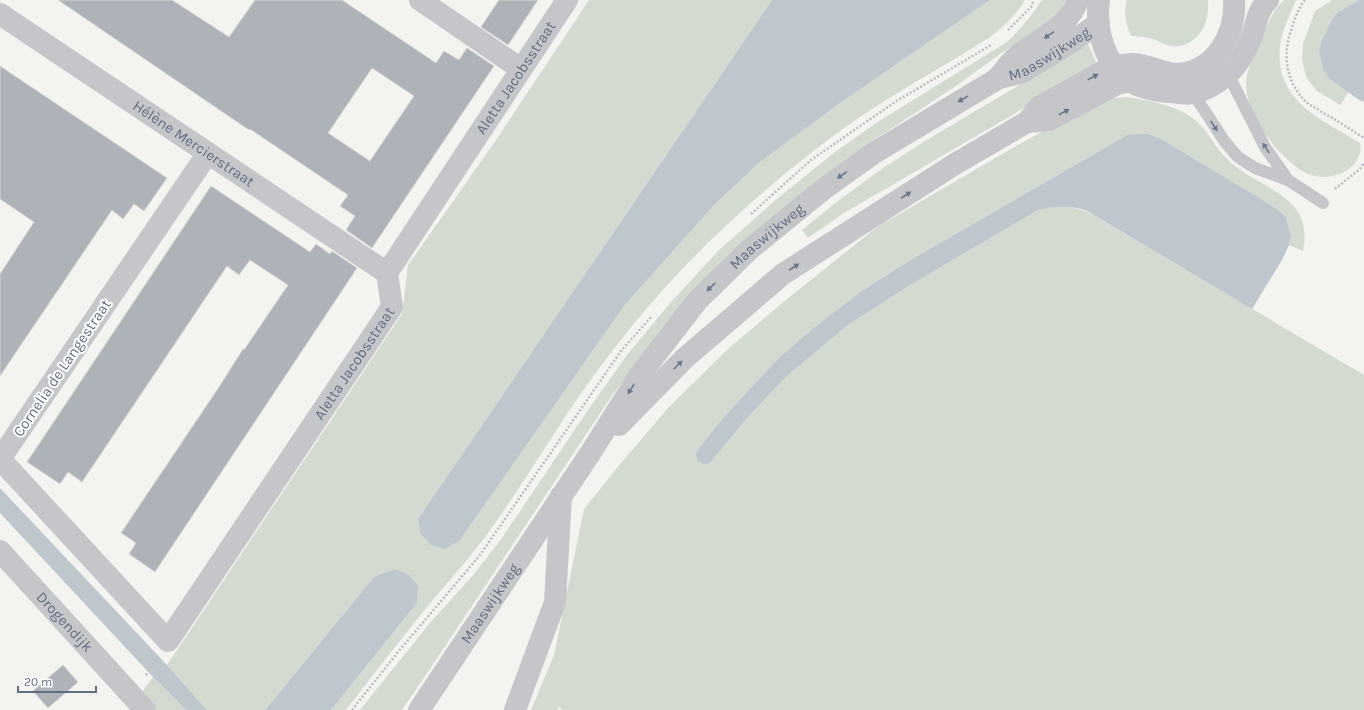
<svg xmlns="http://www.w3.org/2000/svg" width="1364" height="710" font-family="Karla,sans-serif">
<rect width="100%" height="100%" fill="#f3f4f0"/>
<g fill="#d3dbd1">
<path d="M589 0H772L418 519 420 533 460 540 624 306 714 205 760 162 843 101 990 0H1025C1016 15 1004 27 990 37 950 63 908 85 869 111 812 149 760 193 711 240 661 288 617 342 577 399 548 442 521 487 491 529 468 561 443 587 419 617 394 648 370 679 346 710H331L417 603 374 577 265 710H207L167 665 402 314 408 265 492 146Z"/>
<path d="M1042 0H1066L1062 8 1046 27 1003 52 956 86 874 140 827 174 640 359 611 397 434 663 402 710H360L429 624 474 574 502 538 588 410 627 355 671 302 719 250 778 198 835 152 876 123 1007 42C1020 29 1032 16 1042 0Z"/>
<path d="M1127 0H1208C1209 11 1207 24 1200 33 1192 43 1181 49 1167 45 1162 44 1158 40 1153 39 1146 37 1139 36 1131 36 1126 24 1123 12 1127 0Z"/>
<path d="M1284 0H1296C1290 15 1282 30 1280 46 1274 101 1321 119 1360 143 1364 160 1347 174 1332 176 1325 178 1316 177 1308 174 1280 161 1245 114 1246 82 1247 68 1255 55 1260 42 1266 27 1272 11 1284 0Z"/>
<path d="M1331 0H1359L1338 12 1334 16 1322 40 1330 79 1349 92 1340 105 1317 91 1311 84 1306 76 1302 60 1303 44 1315 11 1331 1Z"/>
<path d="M1088 44 1097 64 1026 107 844 213 808 238 802 230 834 204 883 168 925 141Z"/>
<path d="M1126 97C1152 101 1185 106 1203 128 1213 140 1221 156 1234 165 1267 192 1314 197 1303 251L1289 245C1291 234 1290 222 1282 213L1155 136 1149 134 1127 135 907 262 862 291 780 357 755 383 724 417 696 453 711 462 748 417 788 375 848 325 907 287 1038 210C1060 205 1075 205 1095 216L1364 375V710H562L559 707 557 710H531L554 655 584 509 621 463 668 408 729 348 787 299 877 227 1009 150 1090 105 1114 98Z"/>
<path d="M153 677 186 710H153L139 696Z"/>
</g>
<g fill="#bfc7ce">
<path d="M772 0H990L843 101 760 162 714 205 624 306 460 540 445 549 431 545 420 533 418 519Z"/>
<path d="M1359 0H1364V102L1359 100 1330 79 1324 71 1319 50 1322 40 1334 16 1338 12Z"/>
<path d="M1138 134H1149L1161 139 1269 204 1282 213 1286 218 1291 235 1289 245 1282 260 1252 309 1087 211C1070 205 1055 206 1038 210L907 287 848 325 788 375 748 417 711 462C706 466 702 464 697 460L696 453 699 448 724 417 755 383 780 357 815 327 862 291 907 262 1127 135Z"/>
<path d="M0 488 167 665 207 710H186L153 677 0 513Z"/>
<path d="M395 569 409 575 418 586 417 603 331 710H265L374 577Z"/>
</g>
<g fill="#aeb3ba" stroke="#d5d5d3" fill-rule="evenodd">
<path d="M58 0H172L229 37 255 0H342L436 63 444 51 459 60 467 48 494 66 372 248 346 230 355 216 340 206 348 195 250 129 249 130ZM372 68 414 96 370 161 328 133Z"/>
<path d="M499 0H538L508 45 481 27Z"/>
<path d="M0 66 167 178 144 211 134 204 123 219 112 210 0 376V274L34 222 0 199Z"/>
<path d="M211 186 310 252 316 244 330 254 332 251 357 268 155 572 129 554 136 543 121 533 221 384 243 349 244 350 288 285 250 260 239 275 227 266 82 482 68 472 60 484 27 462Z"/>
<path d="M63 665 78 682 48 708 33 691Z"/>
</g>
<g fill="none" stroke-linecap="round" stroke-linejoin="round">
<g stroke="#bbbcbf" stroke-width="2.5" stroke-dasharray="2 2" stroke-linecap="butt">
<path d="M1305 0C1297 10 1293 24 1289 37 1283 60 1288 84 1306 102 1311 106 1317 108 1322 112 1336 120 1350 129 1364 138"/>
<path d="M1008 30 1031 7 1034 0"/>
<path d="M1335 189 1360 169 1364 162"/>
<path d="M751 214 811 160 895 102 991 45"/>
<path d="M146 675 155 661"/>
<path d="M352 710 398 652 480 555 621 351 651 317"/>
</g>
<g stroke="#c4c6ca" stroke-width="12">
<path d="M1228 74 1265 147 1288 180"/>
<path d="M1193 93 1225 142 1238 157 1255 168 1288 180 1323 203"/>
</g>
<g stroke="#c4c6ca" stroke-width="22">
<path d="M420 0 521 69"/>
<path id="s1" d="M0 14 387 273"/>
<path id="s2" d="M208 153 0 459 168 641 392 307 387 273 567 0"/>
<path id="s3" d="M0 551 145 710"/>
<path d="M515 710 555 602 561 496"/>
</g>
<g stroke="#c4c6ca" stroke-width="22">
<path d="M1099 0C1095 28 1104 65 1130 81 1142 89 1156 91 1170 92 1177 93 1187 95 1194 93 1206 90 1219 82 1228 74 1239 64 1246 51 1251 38 1256 25 1257 11 1268 0"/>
<path d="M997 79C1004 71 1011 60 1020 54 1041 37 1069 27 1078 0"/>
<path d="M1027 122 1049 120 1117 84 1129 81"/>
<path d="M619 425 685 358 783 274 955 164 1027 122 1039 107 1106 70C1114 68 1124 63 1133 64 1148 64 1162 74 1177 74 1215 72 1236 35 1234 0"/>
<path id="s4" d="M419 710 591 452 639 376 697 301 750 249 825 188 874 153 997 79 1023 72 1070 43 1099 23"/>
</g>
</g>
<defs><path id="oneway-solid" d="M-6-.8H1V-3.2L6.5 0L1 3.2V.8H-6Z"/></defs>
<g fill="#6c7689">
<use href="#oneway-solid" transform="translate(1049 35) rotate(146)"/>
<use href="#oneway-solid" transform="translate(1093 77) rotate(-29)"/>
<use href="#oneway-solid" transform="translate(963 99) rotate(149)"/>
<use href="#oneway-solid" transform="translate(1064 112) rotate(-28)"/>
<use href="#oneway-solid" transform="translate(1214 126) rotate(57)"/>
<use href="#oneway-solid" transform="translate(1266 148) rotate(-122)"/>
<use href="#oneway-solid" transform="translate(842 175) rotate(145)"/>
<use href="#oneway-solid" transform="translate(906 195) rotate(-33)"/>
<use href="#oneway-solid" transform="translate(794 267) rotate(-33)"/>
<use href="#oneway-solid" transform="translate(711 287) rotate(136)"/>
<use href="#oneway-solid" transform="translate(678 365) rotate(-45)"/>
<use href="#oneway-solid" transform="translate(631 389) rotate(122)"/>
</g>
<g text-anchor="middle" stroke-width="4" stroke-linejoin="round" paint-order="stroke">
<g font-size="15" fill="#626d82" stroke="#fff">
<text dy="5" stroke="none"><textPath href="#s4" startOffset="928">Maaswijkweg</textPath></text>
<text dy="5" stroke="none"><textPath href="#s2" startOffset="1288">Aletta Jacobsstraat</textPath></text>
<text dy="5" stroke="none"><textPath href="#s1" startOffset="233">Hélène Mercierstraat</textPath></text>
<text dy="5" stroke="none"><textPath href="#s4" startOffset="590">Maaswijkweg</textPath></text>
<text dy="5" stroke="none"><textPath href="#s2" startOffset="952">Aletta Jacobsstraat</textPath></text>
<text transform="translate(62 368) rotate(-56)" y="5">Cornelia de Langestraat</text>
<text dy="5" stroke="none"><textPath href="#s4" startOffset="128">Maaswijkweg</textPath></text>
<text dy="5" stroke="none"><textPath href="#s3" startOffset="96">Drogendijk</textPath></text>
</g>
</g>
<path d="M18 686v6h78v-6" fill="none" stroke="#626d82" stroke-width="2"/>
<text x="24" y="686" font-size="12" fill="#626d82" stroke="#ffffff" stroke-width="3" paint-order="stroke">20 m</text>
</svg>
